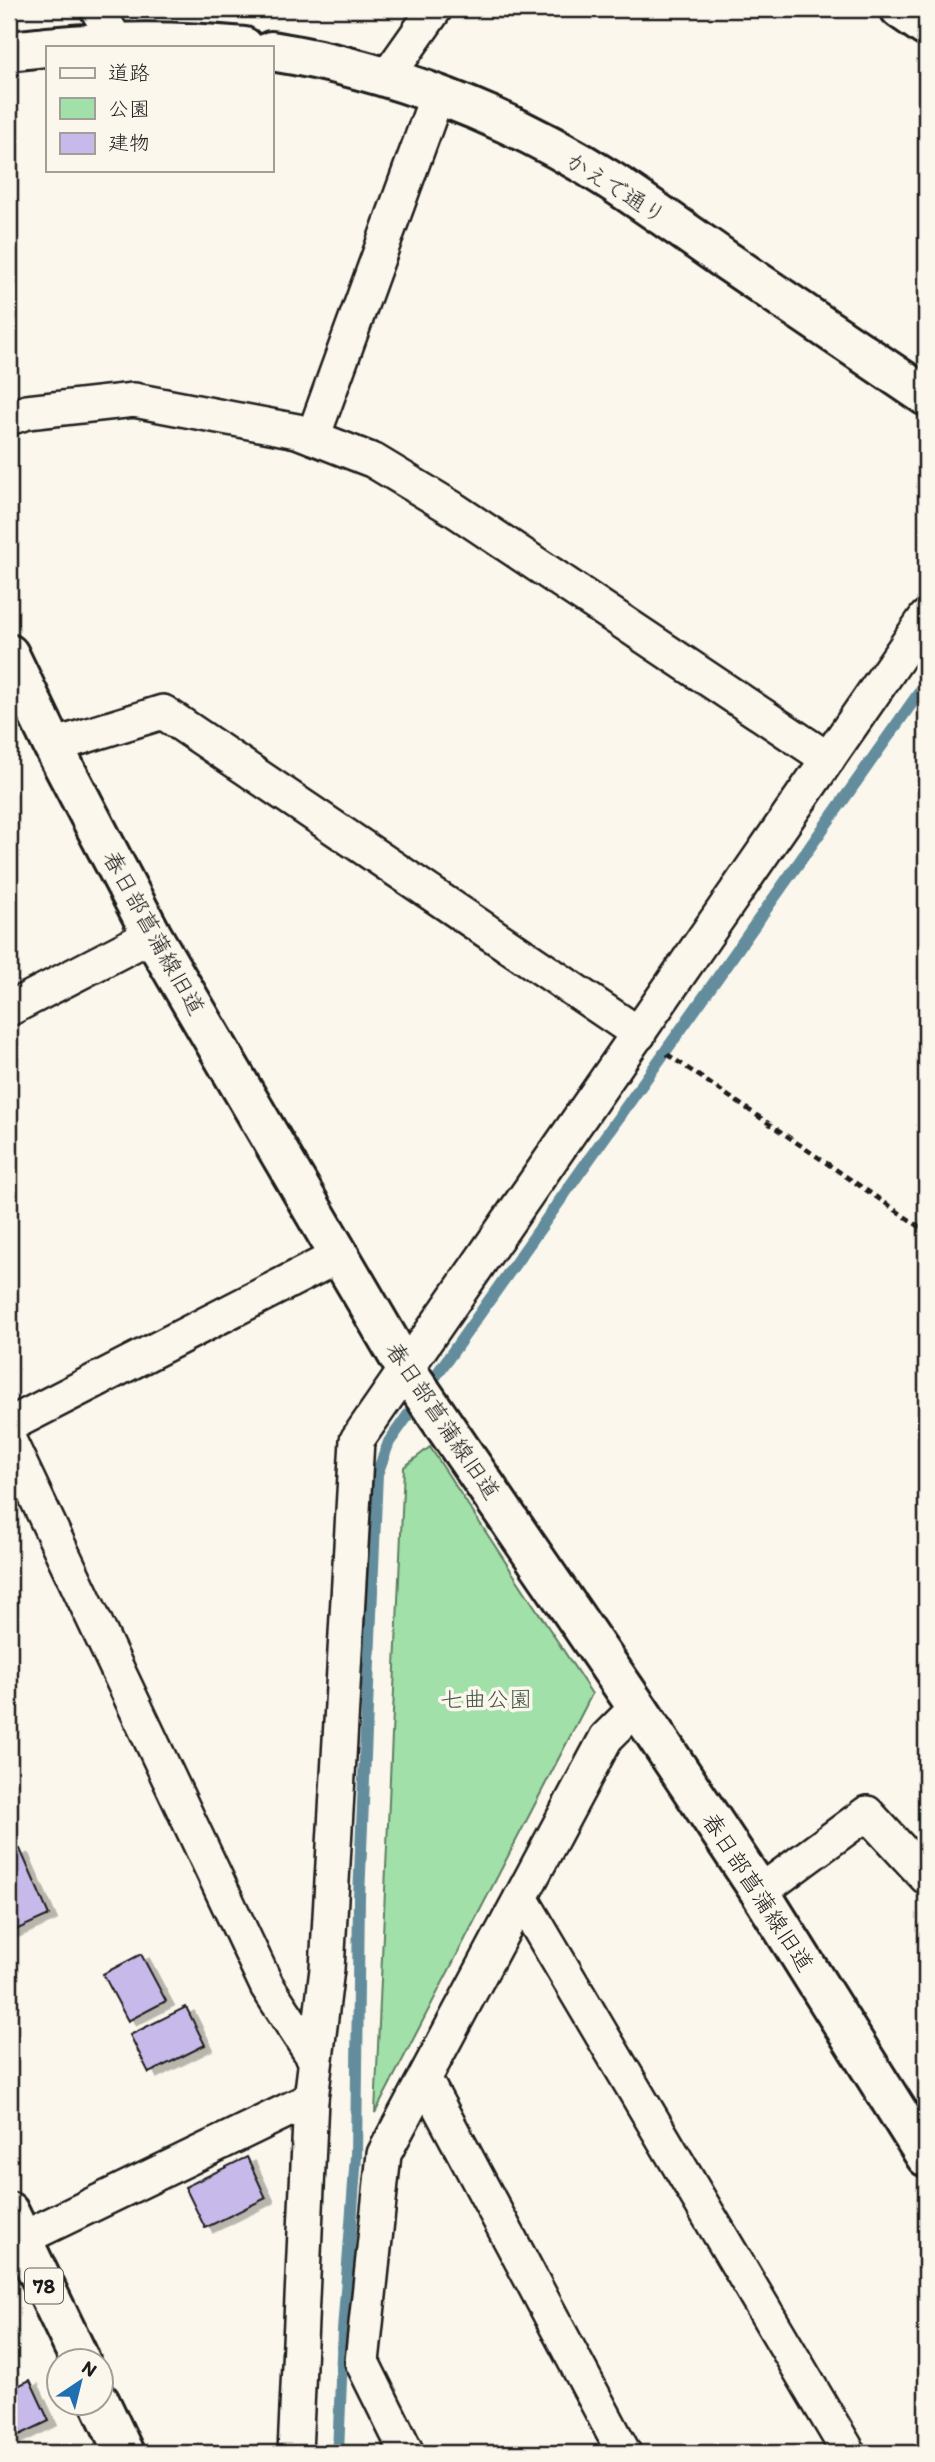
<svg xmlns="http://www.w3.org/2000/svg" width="935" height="2462" font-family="Itim,'Klee One',sans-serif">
<defs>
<filter id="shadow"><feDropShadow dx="8" dy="4.5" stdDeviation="0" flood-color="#0004"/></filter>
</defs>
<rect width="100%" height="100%" fill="#fbf7ec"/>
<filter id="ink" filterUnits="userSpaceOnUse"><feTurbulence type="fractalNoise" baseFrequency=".0143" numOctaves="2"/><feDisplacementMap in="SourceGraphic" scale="14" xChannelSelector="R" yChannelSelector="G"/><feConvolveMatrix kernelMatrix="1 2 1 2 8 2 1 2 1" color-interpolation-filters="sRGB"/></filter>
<g filter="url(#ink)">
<path fill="#a1e0a9" stroke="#5e7e62" stroke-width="2" d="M430 1447 592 1694 375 2113 404 1467Z"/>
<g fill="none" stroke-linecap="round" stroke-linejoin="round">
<path stroke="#638d9d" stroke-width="12" d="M338 2453 343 2331 356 2156 359 1897 377 1474 389 1442 926 683"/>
</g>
<g fill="#c7baeb" stroke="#1c1c1c" stroke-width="2" filter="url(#shadow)">
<path d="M20 1849 49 1915 9 1933V1854Z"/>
<path d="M141 1954 166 2001 128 2021 103 1974Z"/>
<path d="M186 2007 205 2045 149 2073 130 2035Z"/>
<path d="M247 2157 266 2198 205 2228 185 2187Z"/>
<path d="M30 2380 49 2421 9 2440V2390Z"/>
</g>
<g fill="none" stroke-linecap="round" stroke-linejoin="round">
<g stroke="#1c1c1c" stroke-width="38">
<g id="street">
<path d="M97 9 116 41"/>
<path d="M387 77 435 9"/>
<path d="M9 418 27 412 134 400 297 431 374 461 452 508 828 759"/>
<path d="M313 437 438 93"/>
<path d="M53 746 163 712 639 1034"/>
<path d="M9 1009 152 935"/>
<path d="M9 1425 340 1255"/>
<path d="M9 1440 267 1986 314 2058"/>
<path d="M760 1892 867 1813 926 1877"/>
<path d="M521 1898 849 2453"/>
<path d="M425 2080 624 2453"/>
<path d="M9 2245 311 2099"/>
<path d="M295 2453 311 2099 327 1969 357 1440 926 617"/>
<path d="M407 2453 362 2362 384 2154 606 1738 637 1707"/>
</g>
</g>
<g stroke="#1c1c1c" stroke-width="44">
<g id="secondary">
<path d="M900 9 926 27"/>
<path d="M9 51C88 41 165 39 244 47"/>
<path d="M271 51C391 70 508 115 611 181 649 206 687 233 724 259 792 305 859 351 926 396"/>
<path d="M9 654 53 746 152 935 407 1371 637 1707 760 1892 926 2157"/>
</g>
</g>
<g stroke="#1c1c1c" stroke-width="44">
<g id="primary">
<path d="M9 2212 80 2360"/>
<path d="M100 2402 124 2453"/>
</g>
</g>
<path stroke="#1c1c1c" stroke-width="4.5" stroke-dasharray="7 5" stroke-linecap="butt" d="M667 1054 926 1231"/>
<use href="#street" stroke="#fbf7ec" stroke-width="33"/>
<use href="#secondary" stroke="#fbf7ec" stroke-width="38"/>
<use href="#primary" stroke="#fbf7ec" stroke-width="38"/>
</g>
</g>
<g text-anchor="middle" stroke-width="7" stroke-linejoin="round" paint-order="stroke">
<rect fill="#fbf7ec" stroke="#5f5e5a" stroke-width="2" x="25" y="2268.5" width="38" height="35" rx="5"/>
<g font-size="21" font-weight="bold" fill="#1c1c1c">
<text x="44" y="2293">78</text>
</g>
<g font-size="23" fill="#1c1c1c" stroke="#fbf7ec">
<text transform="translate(616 188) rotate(32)" y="8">かえで通り</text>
<text transform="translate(154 933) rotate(61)" y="8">春日部菖蒲線旧道</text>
<text transform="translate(443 1421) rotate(56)" y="8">春日部菖蒲線旧道</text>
<text transform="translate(758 1892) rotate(57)" y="8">春日部菖蒲線旧道</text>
</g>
<g font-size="23" fill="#445746" stroke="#fbf7ec">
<text x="486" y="1707">七曲公園</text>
</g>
</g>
<rect width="935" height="2462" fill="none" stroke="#fbf7ec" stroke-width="35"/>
<rect x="18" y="18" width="900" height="2427" fill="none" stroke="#1c1c1c" stroke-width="2.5" filter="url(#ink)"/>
<rect x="46" y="46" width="228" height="126" fill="#fbf7ec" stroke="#a29f99" stroke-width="2"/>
<rect x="60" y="68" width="35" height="10" fill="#fbf7ec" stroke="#a29f99" stroke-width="2"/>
<text x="108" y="80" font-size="21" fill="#1c1c1c">道路</text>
<rect x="60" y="98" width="35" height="21" fill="#a1e0a9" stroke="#a29f99" stroke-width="2"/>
<text x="108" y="116" font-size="21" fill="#1c1c1c">公園</text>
<rect x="60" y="133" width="35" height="21" fill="#c7baeb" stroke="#a29f99" stroke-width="2"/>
<text x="108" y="150" font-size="21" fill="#1c1c1c">建物</text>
<g transform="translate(80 2382) rotate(35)"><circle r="33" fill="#fbf7ec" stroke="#a29f99" stroke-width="2"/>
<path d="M0-5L12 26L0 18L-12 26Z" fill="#1f6fb2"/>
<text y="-10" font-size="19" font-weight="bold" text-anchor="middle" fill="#1c1c1c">N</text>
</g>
</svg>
